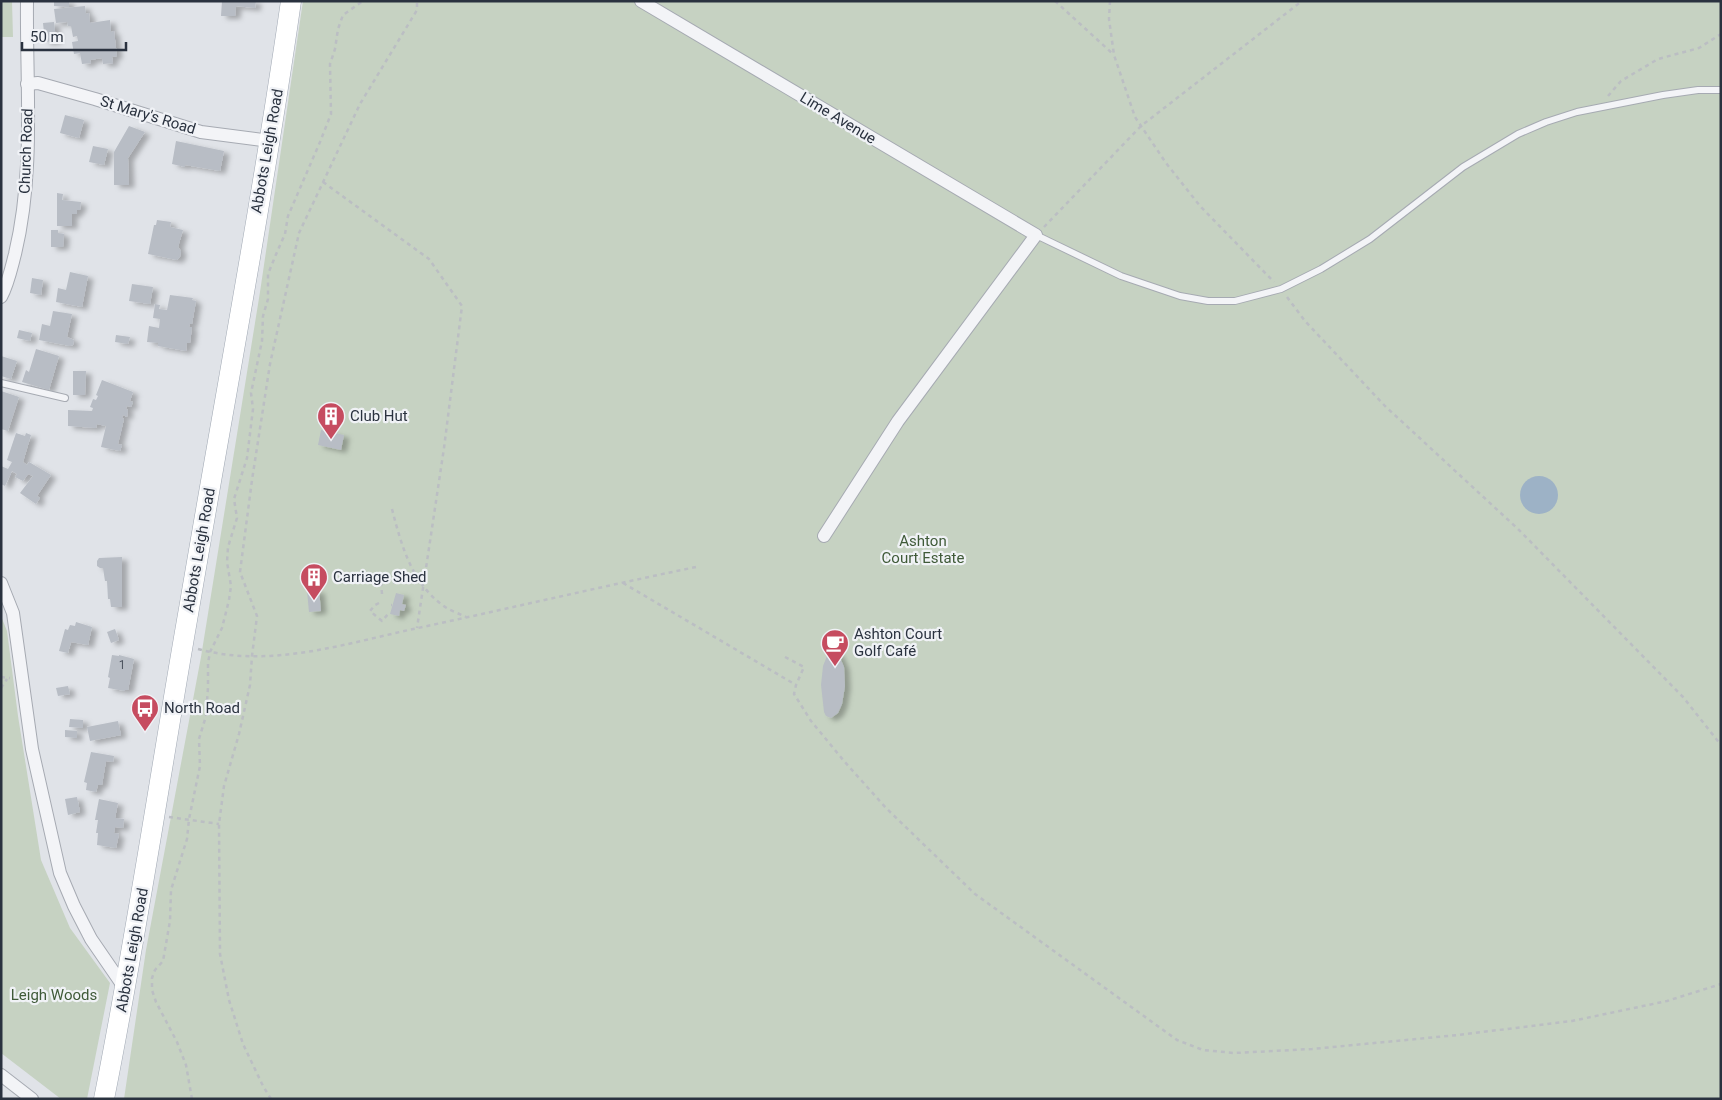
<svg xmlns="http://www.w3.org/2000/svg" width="1722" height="1100" font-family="Roboto,sans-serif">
<defs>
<filter id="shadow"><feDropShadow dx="5.5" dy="3" stdDeviation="2.5" flood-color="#0004"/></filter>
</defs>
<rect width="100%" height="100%" fill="#e0e3e8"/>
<g fill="#c6d2c2">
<path d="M1 1H12L13 37H1Z"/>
<path d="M303 1H1721V1099H124L146 950 201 657 260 292Z"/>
<path d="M1 616 7 631 18 716 41 860 70 928 110 983 87 1099H61L1 1053Z"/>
</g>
<circle fill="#9db2c6" cx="1539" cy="495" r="19"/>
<g fill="#b8bdc5" filter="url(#shadow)">
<path d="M54 1H69V7L54 6Z"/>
<path d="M222 1H256L255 8 236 6 235 16H221Z"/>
<path d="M85 6 86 14 89 13 90 23 110 20 111 32 114 31 117 56 112 57 113 63 103 64 102 58 90 60 91 63 82 64 80 53 74 54 72 42 78 41 77 36 73 37 71 26H68L67 22 56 23 54 9Z"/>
<path d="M54 22 56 41 45 42 43 23Z"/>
<path d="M65 115 84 120 79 138 60 133Z"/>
<path d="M129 126 145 132 128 158 129 185H114V152Z"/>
<path d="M176 141 224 151 220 171 185 165V167L172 164Z"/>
<path d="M93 146 108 149 104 165 89 162Z"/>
<path d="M57 193 63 194 62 200 81 202 80 210H77V214H72V226H57Z"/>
<path d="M157 220 171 222 170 227 183 230 178 247 181 251 180 257 177 260 148 254 154 225H156Z"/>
<path d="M51 230H58V233L64 234 63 247H51Z"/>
<path d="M70 272 88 276 82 307 56 302 58 288 66 290Z"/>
<path d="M32 278 43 280 41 295 30 293Z"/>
<path d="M132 284 153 287 150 304 129 301Z"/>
<path d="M170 295 193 298 192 300 196 301 192 324H190L189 327H192L190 343H187L186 351 158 346V343L147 342 149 326 159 328 160 319 153 318 155 304 160 305 159 309 167 310Z"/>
<path d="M53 311 72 314 67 337 74 340 73 345 70 346 39 340 42 324 50 326Z"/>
<path d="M19 330 32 333 30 341 17 338Z"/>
<path d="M116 335 130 337 128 344 115 342Z"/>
<path d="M36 349 59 356 49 390 22 382 26 370 29 372Z"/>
<path d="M1 356 17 361 11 379 1 376Z"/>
<path d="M73 371H86L85 395H73Z"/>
<path d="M102 380 133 392 130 401 133 402 131 407 127 406 126 409 128 410 127 417 123 415 122 418 124 419 118 444 122 445 120 451 101 447 106 426 97 424 96 428 68 426V410L92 411 93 408 90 407 93 399 96 400 98 396 96 395Z"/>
<path d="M1 391 19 397 8 431 1 429Z"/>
<path d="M321 430 344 435 341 450 318 445Z"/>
<path d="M16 433 25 436 26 433 31 435 23 462 27 465 29 462 51 475 37 496 40 498 36 504 20 493 33 476 28 474 23 481 15 477 17 474 12 471 5 486 1 484V466L8 469 12 462 7 460Z"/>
<path d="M122 557V607H111L110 599H108L107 581H105L103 568H100L97 566V561L99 558Z"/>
<path d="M319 590 321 611 309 612 307 591Z"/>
<path d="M396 593 404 595 402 604 406 605 404 611 400 610 399 616 390 614Z"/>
<path d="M76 622 92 627 88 645 71 642 68 653 59 651 65 629 68 630 70 625 75 626Z"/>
<path d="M115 629 119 640 111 643 107 632Z"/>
<path d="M837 651 844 667 845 686 842 704 838 713 831 718 826 716 824 712 821 685 823 666 827 656 831 652Z"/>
<path d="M112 655 119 656V655L134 659 128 690H125V691L108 688 110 678 108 677Z"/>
<path d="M68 686 70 694 58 696 56 688Z"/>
<path d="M70 719 83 720V728L69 727Z"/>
<path d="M118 721 121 735 90 741 87 727Z"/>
<path d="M65 730 77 731V738L65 737Z"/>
<path d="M91 752 114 756 113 762 106 761 102 785H98L96 792 86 790 87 783 84 782Z"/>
<path d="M77 797 80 812 68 815 65 799Z"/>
<path d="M99 799 118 803 115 818 124 819 123 828 115 827 114 833 119 834 116 848 97 845 98 833H96L98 820H95Z"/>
</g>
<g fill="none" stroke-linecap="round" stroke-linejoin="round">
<g stroke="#a6aab2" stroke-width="8">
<g id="service">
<path d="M1036 235 1121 276 1180 296 1208 301H1235L1281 289 1321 269 1370 239 1463 167 1518 134 1546 122 1577 112 1663 95 1698 90H1721"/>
<path d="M1 383 65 398"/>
</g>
</g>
<g stroke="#a6aab2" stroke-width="14">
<g id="minor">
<path d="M641 1 1036 235 898 421 824 536"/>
<path d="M27 84 38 83 95 99 201 132 270 141"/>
<path d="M1 297C8 284 11 269 15 254 35 171 26 85 27 1"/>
<path d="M1 583 13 613 32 749 60 873 74 906 91 939 126 990"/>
<path d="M1 1075 32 1099"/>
</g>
</g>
<g stroke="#a0a8b3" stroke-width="21">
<path id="primary" d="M104 1099C137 934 161 768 190 603 224 402 262 202 291 1"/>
</g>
<g stroke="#bbbec3" stroke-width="2.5" stroke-dasharray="4 4" stroke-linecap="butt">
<path d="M1055 1 1113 54"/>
<path d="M1110 1 1109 19 1114 55 1135 117 1166 163 1200 206 1274 282"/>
<path d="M1608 96 1621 81 1658 59 1699 48 1721 34"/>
<path d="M323 182 429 259 462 306 444 448 417 628"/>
<path d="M1044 227 1141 126 1302 1"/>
<path d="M1287 297 1305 321 1385 406 1518 529 1683 697 1721 745"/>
<path d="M392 509C401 544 411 581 441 604 448 610 458 613 466 617"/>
<path d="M623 583 796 685"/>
<path d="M382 594 381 582H395V587"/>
<path d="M379 603 375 605 370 611 382 621 389 613"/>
<path d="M391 605H392"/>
<path d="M198 649C271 669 347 643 418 628 511 608 604 586 696 567"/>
<path d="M785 657 804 667 796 685 794 694 811 721 844 761 886 808 975 894 1177 1040 1203 1050 1234 1053 1312 1049 1458 1035 1572 1021 1667 1001 1721 984"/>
<path d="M1 677 10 678"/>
<path d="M1 688 7 679"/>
<path d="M169 817 219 824"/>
<path d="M192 1099 186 1065 177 1042 156 1002 152 990V978L155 970 163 961 170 921 171 890 187 839 189 819 200 766 199 739 206 716 208 687V663L210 652 222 628 229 600 231 586 227 562 228 547 237 518 234 499 247 458 253 409 251 393 262 341 263 316 268 299V274L277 252 285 234 288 216 320 142 331 114 330 64 335 49 338 29 343 15 363 1"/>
<path d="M271 1099 263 1086 243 1044 229 1000 220 954 219 824 224 786 239 734 250 685 252 656 257 616 240 572 252 480 270 364 299 233 360 104 417 10V1"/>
</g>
<use href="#service" stroke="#f3f4f7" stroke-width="6"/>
<use href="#minor" stroke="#f3f4f7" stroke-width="12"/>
<use href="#primary" stroke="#fff" stroke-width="20"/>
</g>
<defs>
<g id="building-pin" transform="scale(1.4375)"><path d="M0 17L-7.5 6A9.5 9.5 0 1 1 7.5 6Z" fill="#c64c60" stroke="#f0f2f6"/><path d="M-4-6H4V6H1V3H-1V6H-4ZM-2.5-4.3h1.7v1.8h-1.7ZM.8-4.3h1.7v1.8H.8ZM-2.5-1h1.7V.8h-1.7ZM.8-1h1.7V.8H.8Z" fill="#fff"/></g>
<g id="cafe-pin" transform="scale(1.4375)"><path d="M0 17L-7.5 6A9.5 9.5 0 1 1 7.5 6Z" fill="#c64c60" stroke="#f0f2f6"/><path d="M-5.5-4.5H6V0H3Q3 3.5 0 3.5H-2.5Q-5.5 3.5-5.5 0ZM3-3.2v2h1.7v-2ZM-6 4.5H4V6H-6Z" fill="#fff"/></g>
<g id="bus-pin" transform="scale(1.4375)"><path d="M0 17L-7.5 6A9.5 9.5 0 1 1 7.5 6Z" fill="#c64c60" stroke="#f0f2f6"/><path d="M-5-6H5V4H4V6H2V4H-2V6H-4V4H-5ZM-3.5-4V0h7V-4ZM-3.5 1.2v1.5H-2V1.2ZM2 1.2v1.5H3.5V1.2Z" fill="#fff"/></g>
</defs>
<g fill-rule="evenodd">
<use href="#building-pin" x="331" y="416"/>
<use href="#building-pin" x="314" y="577"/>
<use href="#cafe-pin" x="835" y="643"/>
<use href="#bus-pin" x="145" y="708"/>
</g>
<g text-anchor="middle" stroke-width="4.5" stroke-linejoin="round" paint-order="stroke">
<g font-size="12" fill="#4e5560">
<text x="122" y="669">1</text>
</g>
<g font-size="15" fill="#2a323f" stroke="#f0f2f6">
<text transform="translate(148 115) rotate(17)" y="5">St Mary's Road</text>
<text transform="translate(838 118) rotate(31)" y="5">Lime Avenue</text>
<text transform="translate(26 151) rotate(-88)" y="5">Church Road</text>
<text transform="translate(267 151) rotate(-80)" y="5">Abbots Leigh Road</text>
<text transform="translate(199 550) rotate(-80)" y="5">Abbots Leigh Road</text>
<text transform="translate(132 950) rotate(-80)" y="5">Abbots Leigh Road</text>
</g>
<g font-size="15" fill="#2a323f" stroke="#f0f2f6" text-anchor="start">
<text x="350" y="421">Club Hut</text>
<text x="333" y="582">Carriage Shed</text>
<text x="854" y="639">Ashton Court<tspan x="854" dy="17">Golf Café</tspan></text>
<text x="164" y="713">North Road</text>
</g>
<g font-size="15" fill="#3f5a38" stroke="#f0f2f6">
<text x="923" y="546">Ashton<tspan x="923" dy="17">Court Estate</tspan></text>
<text x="54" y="1000">Leigh Woods</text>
</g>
</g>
<rect width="1722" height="1100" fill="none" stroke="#2a323f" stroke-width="5"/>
<path d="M22 42v8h104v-8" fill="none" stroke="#2a323f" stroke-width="2.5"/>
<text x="30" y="42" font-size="15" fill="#2a323f" stroke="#f0f2f6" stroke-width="4" paint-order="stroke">50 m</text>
</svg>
